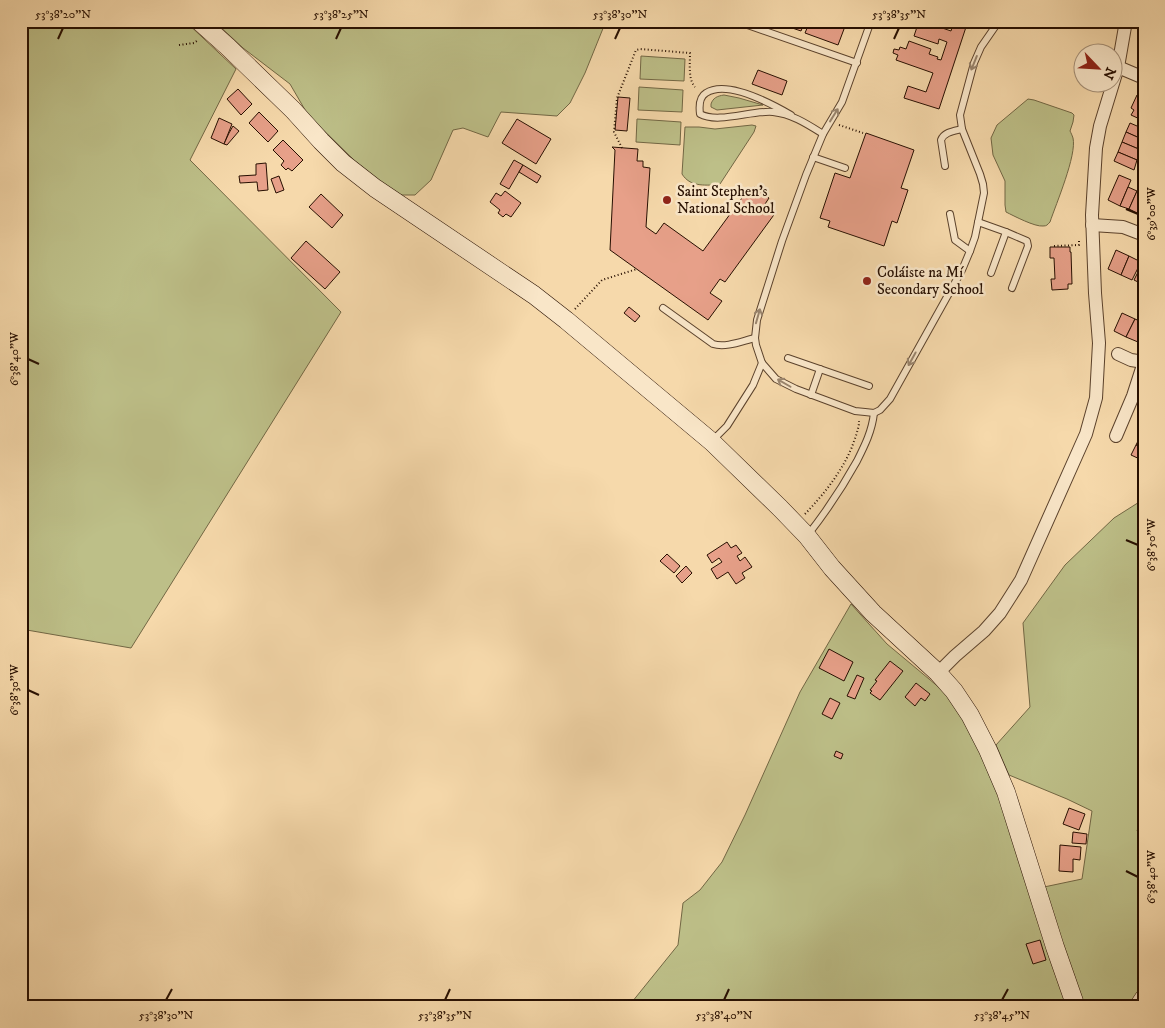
<svg xmlns="http://www.w3.org/2000/svg" width="1165" height="1028" font-family="'IM FELL DW Pica',serif">
<rect width="100%" height="100%" fill="#f6d9ab"/>
<filter id="stains"><feTurbulence type="fractalNoise" baseFrequency=".004" numOctaves="4"/><feColorMatrix values="0 0 0 0 .2 0 0 0 0 .09 0 0 0 0 .02 0 0 0 .5 -.17"/></filter>
<radialGradient id="worn" r=".72"><stop offset=".6" stop-color="#630" stop-opacity="0"/><stop offset="1" stop-color="#630" stop-opacity=".3"/></radialGradient>
<g fill="#bdbf88" stroke="#726744">
<path d="M21 21H185L236 69 190 160 341 312 131 648 21 629Z"/>
<path d="M214 21H606L585 73 570 103 557 116 501 112 488 137 463 128 453 130 431 180 415 195H398L356 162 308 115 290 84 243 48Z"/>
<path d="M641 56 685 59 684 81 640 79Z"/>
<path d="M639 87 683 90 682 112 638 110Z"/>
<path d="M724 95 739 98 763 105 717 110 711 107V104C713 98 717 96 724 95Z"/>
<path d="M1028 99 1034 100 1072 113 1074 115 1073 122 1070 131C1071 133 1072 135 1073 138 1077 155 1056 204 1050 222 1047 225 1047 226 1043 226 1035 227 1014 216 1006 212L1005 205V181L993 155 991 138 997 125Z"/>
<path d="M637 119 681 122 680 145 636 142Z"/>
<path d="M752 125 756 126 754 132 720 184 717 185C704 185 690 187 682 174L685 127H699L715 129Z"/>
<path d="M1144 499V809L1137 831 1144 834V987L1131 1007H1083L1044 887 1082 879 1092 811 1067 799 1009 775 996 745 1030 707 1023 623 1065 565 1114 518Z"/>
<path d="M851 604 887 644 941 689 958 707 985 756 1069 1007H621L632 1002 678 945 683 903 700 890 722 862 745 815 800 692Z"/>
</g>
<g fill="#e7a089" stroke="#270f01">
<path d="M772 21H805L801 31Z"/>
<path d="M810 21H847L838 45 805 33Z"/>
<path d="M919 21H922L951 31 954 21H968L939 109 904 98 908 86 926 92 933 73 896 60 898 55 893 53 894 49 899 50 900 47 906 49 909 41 931 49 929 54 938 57 937 59 941 60 947 42 939 39 938 44 914 36Z"/>
<path d="M1144 47V60L1139 57Z"/>
<path d="M758 70 787 81 782 95 752 84Z"/>
<path d="M238 89 252 104 241 115 227 99Z"/>
<path d="M1137 95 1144 98V121L1131 115 1134 110 1131 108Z"/>
<path d="M618 97 630 98 627 131 615 130Z"/>
<path d="M259 112 278 131 268 142 249 123Z"/>
<path d="M219 118 232 124 224 144 211 138Z"/>
<path d="M517 119 551 139 536 164 502 143Z"/>
<path d="M1130 123 1144 129V140L1126 132Z"/>
<path d="M233 126 239 131 227 145 224 144 229 133Z"/>
<path d="M1126 132 1144 140V145L1141 150 1122 142Z"/>
<path d="M866 133 914 150 901 188 908 190 897 223 892 221 884 246 828 227 830 221 820 218 835 173 850 178Z"/>
<path d="M283 140 303 160 292 171 288 168 286 170 281 165 284 161 273 150Z"/>
<path d="M1122 142 1141 150 1137 160 1118 152Z"/>
<path d="M612 147 638 149 637 161H643V167L650 168 646 227 656 234 664 223 703 251 747 191 749 193 754 187 769 198 765 204 776 212 725 282 720 279 710 293 722 301 708 320 610 250 615 150Z"/>
<path d="M1118 152 1137 160 1134 170 1114 161Z"/>
<path d="M514 160 523 165 509 189 500 184Z"/>
<path d="M266 163 268 190 258 191 257 182 240 183 239 176 256 175V164Z"/>
<path d="M523 165 541 176 537 183 519 172Z"/>
<path d="M1119 175 1131 180 1120 206 1108 200Z"/>
<path d="M279 176 284 190 276 193 271 179Z"/>
<path d="M1128 187 1137 191 1129 209 1120 206Z"/>
<path d="M505 191 521 203 511 217 506 214 503 217 498 213 500 210 490 202 496 193 501 196Z"/>
<path d="M1137 191 1144 194V202L1139 214 1129 209Z"/>
<path d="M321 194 343 215 332 228 309 207Z"/>
<path d="M1144 202V216L1139 214Z"/>
<path d="M306 241 340 272 325 289 291 258Z"/>
<path d="M1050 247H1070V252H1071L1072 284H1068V289L1052 290 1051 279H1055L1054 258H1050Z"/>
<path d="M1116 250 1129 256 1121 275 1108 269Z"/>
<path d="M1129 256 1141 262 1132 280 1121 275Z"/>
<path d="M1143 262 1144 263V285L1134 280Z"/>
<path d="M629 307 640 316 635 322 624 313Z"/>
<path d="M1122 313 1135 319 1126 337 1114 331Z"/>
<path d="M1135 319 1144 323V330L1138 342 1126 337Z"/>
<path d="M1141 435 1144 436V448L1136 445Z"/>
<path d="M1136 445 1144 448V461L1131 455Z"/>
<path d="M727 542 731 548 736 545 742 553 737 556 740 561 745 557 752 567 742 573 745 578 736 584 728 572 717 579 711 569 722 562 719 558 712 563 707 555Z"/>
<path d="M667 554 680 566 674 573 660 561Z"/>
<path d="M686 566 692 573 682 583 676 576Z"/>
<path d="M829 649 853 662 844 681 819 668Z"/>
<path d="M890 661 903 671 880 700 870 693 872 691 870 690 877 681 875 680Z"/>
<path d="M857 675 864 678 855 699 847 696Z"/>
<path d="M916 683 930 694 925 701 921 698 915 706 905 697Z"/>
<path d="M830 698 840 703 832 719 822 714Z"/>
<path d="M836 751 843 754 841 759 834 756Z"/>
<path d="M1069 808 1085 814 1079 830 1063 824Z"/>
<path d="M1073 832 1087 834 1086 844 1072 843Z"/>
<path d="M1060 845 1081 847 1080 860 1073 859V872L1059 871Z"/>
<path d="M1040 940 1046 960 1033 964 1026 944Z"/>
</g>
<g fill="none" stroke-linecap="round" stroke-linejoin="round">
<g stroke="#5b422c" stroke-width="8">
<g id="lane">
<path d="M736 21 857 63"/>
<path d="M871 21 842 102 823 134 806 175 782 241 757 320 755 338 756 345 762 363 776 379 796 389 855 411 865 412 874 413 880 410 890 399 962 270 970 251 975 237 984 193 983 184 980 174 962 129 960 115 974 63 981 47 999 21"/>
<path d="M791 115C772 104 727 79 706 93 699 97 699 106 700 114 718 124 752 110 773 112 792 114 807 124 823 134"/>
<path d="M813 157 845 168"/>
<path d="M945 166 941 140C944 132 954 131 962 129"/>
<path d="M950 214 955 240 970 251"/>
<path d="M978 222 1006 232 1027 241 1028 246 1012 288"/>
<path d="M991 273 1006 232"/>
<path d="M663 308 713 344C726 348 742 341 755 338"/>
<path d="M788 358 869 386"/>
<path d="M811 395 820 369"/>
<path d="M712 441 727 426 753 385 762 363"/>
<path d="M807 536C826 512 842 488 857 461 865 445 872 431 874 413"/>
</g>
</g>
<g stroke="#5b422c" stroke-width="14">
<g id="street">
<path d="M1118 67 1144 78"/>
<path d="M1092 225 1123 227 1144 235"/>
<path d="M1118 354 1131 360 1144 362"/>
<path d="M1116 436 1133 396 1144 362"/>
<path d="M938 673 955 656 984 631 1000 613 1021 580 1086 434 1096 398 1099 343 1095 293 1092 215 1096 148 1100 126 1118 67 1126 21"/>
</g>
</g>
<g stroke="#270f01" stroke-width="19">
<g id="secondary">
<path d="M199 21 228 47 293 110 321 141 343 163 375 188 534 295 566 320 712 442 780 508 807 536 832 568 873 613 938 673 954 691 970 715 988 750 1006 792 1055 947 1076 1007"/>
<path d="M1138 1007 1144 998"/>
</g>
</g>
<g stroke="#270f01" stroke-width="2" stroke-dasharray="1 2.5" stroke-linecap="butt">
<path d="M179 45 194 43 198 40"/>
<path d="M839 125 863 133"/>
<path d="M622 148 614 132 617 98 636 50 640 49 690 53C690 64 688 79 695 87"/>
<path d="M1054 246 1079 245V239"/>
<path d="M575 309 602 280 637 269"/>
<path d="M805 514C824 494 841 473 852 447 855 438 859 429 859 421"/>
</g>
<use href="#lane" stroke="#f9e6c8" stroke-width="6"/>
<use href="#street" stroke="#f9e6c8" stroke-width="12"/>
<use href="#secondary" stroke="#f9e6c8" stroke-width="18"/>
</g>
<defs><path id="oneway-shaft" d="M-6 0H5M1.5-3L5.5 0L1.5 3" fill="none" stroke-width="1.6" stroke-linecap="round" stroke-linejoin="round" transform="scale(1.25)"/></defs>
<g stroke="#9a856e">
<use href="#oneway-shaft" transform="translate(974 63) rotate(112)"/>
<use href="#oneway-shaft" transform="translate(834 115) rotate(-58)"/>
<use href="#oneway-shaft" transform="translate(758 316) rotate(-74)"/>
<use href="#oneway-shaft" transform="translate(912 359) rotate(119)"/>
<use href="#oneway-shaft" transform="translate(784 383) rotate(-150)"/>
</g>
<path fill="none" stroke="#270f01" stroke-width="2" d="M58 39 63 28M336 39 341 28M615 39 620 28M894 39 899 28M1126 209 1138 214M28 359 39 364M1126 540 1138 545M28 690 39 695M1126 871 1138 877M166 1000 172 989M445 1000 450 989M724 1000 729 989M1002 1000 1008 989"/>
<g fill="#8f2418" stroke="#f9e6c8" stroke-width="2">
<circle cx="667" cy="200" r="5"/>
<circle cx="867" cy="281" r="5"/>
</g>
<g text-anchor="middle" stroke-width="5" stroke-linejoin="round" paint-order="stroke">
<g font-size="15" fill="#270f01" stroke="#f9e6c8" text-anchor="start">
<text x="677" y="196">Saint Stephen's<tspan x="677" dy="17">National School</tspan></text>
<text x="877" y="277">Coláiste na Mí<tspan x="877" dy="17">Secondary School</tspan></text>
</g>
</g>
<rect width="1165" height="1028" fill="none" stroke="#f6d9ab" stroke-width="55"/>
<g transform="translate(1098 68) rotate(115)"><circle r="24" fill="#f9e6c8" stroke="#a59078"/>
<path d="M0-4L9 19L0 12L-9 19Z" fill="#8f2418"/>
<text y="-8" font-size="14" font-weight="bold" text-anchor="middle" fill="#270f01">N</text>
</g>
<rect x="28" y="28" width="1110" height="972" fill="none" stroke="#270f01" stroke-width="2"/>
<g font-size="12" text-anchor="middle" fill="#270f01">
<text x="63" y="18">53°38'20"N</text>
<text x="341" y="18">53°38'25"N</text>
<text x="620" y="18">53°38'30"N</text>
<text x="899" y="18">53°38'35"N</text>
<text transform="translate(1151 214) rotate(-90)" y="4">6°39'00"W</text>
<text transform="translate(14 359) rotate(-90)" y="4">6°38'40"W</text>
<text transform="translate(1151 545) rotate(-90)" y="4">6°38'50"W</text>
<text transform="translate(14 690) rotate(-90)" y="4">6°38'30"W</text>
<text transform="translate(1151 877) rotate(-90)" y="4">6°38'40"W</text>
<text x="166" y="1019">53°38'30"N</text>
<text x="445" y="1019">53°38'35"N</text>
<text x="724" y="1019">53°38'40"N</text>
<text x="1002" y="1019">53°38'45"N</text>
</g>
<rect width="100%" height="100%" filter="url(#stains)"/>
<rect width="100%" height="100%" fill="url(#worn)"/>
</svg>
